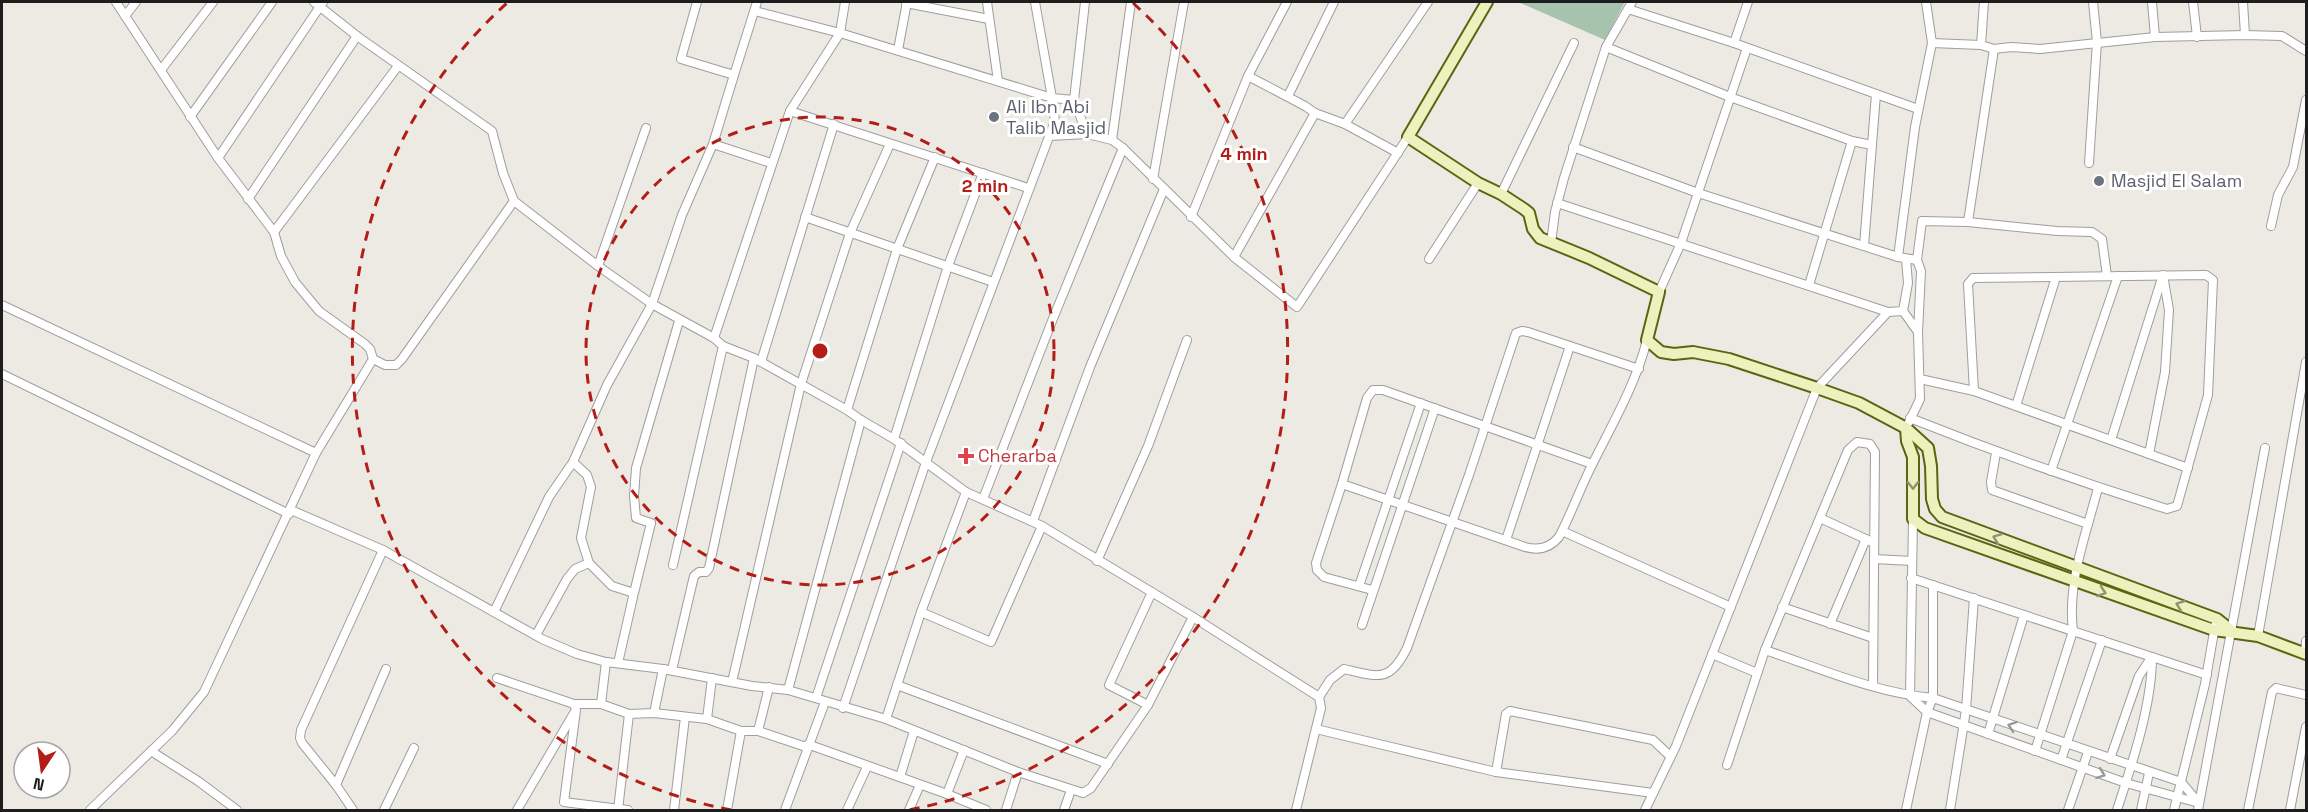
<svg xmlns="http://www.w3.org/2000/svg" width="2308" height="812" font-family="'Space Grotesk',sans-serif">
<rect width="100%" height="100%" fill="#edeae4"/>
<path fill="#a7c3ad" d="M1518 2H1625L1605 40Z"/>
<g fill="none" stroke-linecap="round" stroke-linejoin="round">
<g stroke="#9e9e9e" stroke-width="10">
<g id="street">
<path d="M116 2 218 158 274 232 281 256 295 282 319 311 365 344 370 349 373 359 385 365H396L402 359 514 201"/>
<path d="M314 2 357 36 492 131 503 173 514 201 598 266 652 304 714 338 723 346 754 358 847 410 861 420 894 439 966 492 1042 526 1193 617 1319 697 1321 708 1296 810"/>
<path d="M697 2 681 59 734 75 757 2"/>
<path d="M987 2 998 81"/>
<path d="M1035 2 1052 98 1074 100"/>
<path d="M1085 2 1074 100 1087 134"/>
<path d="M2152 2 2155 37"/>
<path d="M2193 2 2197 37"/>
<path d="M2243 2 2245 35"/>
<path d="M906 3 989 19"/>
<path d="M1628 9 1734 43 1918 109"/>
<path d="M755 11 840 33 1052 98 1055 121 926 462 843 708"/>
<path d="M125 16 136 2"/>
<path d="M1734 43 1748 2"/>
<path d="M1932 43 1981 45 1994 49 2011 47 2040 49 2155 37 2245 35 2282 36 2306 51"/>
<path d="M1981 45 1984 2"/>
<path d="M1606 47 1730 97 1852 141 1872 145"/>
<path d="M898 50 907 2"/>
<path d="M161 70 213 2"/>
<path d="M1248 76 1305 106 1315 113 1345 124 1398 153"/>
<path d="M1288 96 1334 2"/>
<path d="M790 111 1028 188"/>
<path d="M190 117 272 2"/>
<path d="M1345 124 1428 2"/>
<path d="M1049 136 1087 134 1112 140 1131 2"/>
<path d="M1112 140 1123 148 1234 257 1297 307 1408 137"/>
<path d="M713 144 771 163"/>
<path d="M1573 147 1698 193 1898 257 1917 260"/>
<path d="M218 158 323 2"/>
<path d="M2089 163 2097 42 2093 2"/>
<path d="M1153 179 1184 2"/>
<path d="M1501 194 1574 43"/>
<path d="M248 199 357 36"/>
<path d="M1557 203 1888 312"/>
<path d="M805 217 993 282"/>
<path d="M1191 217 1248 76 1287 2"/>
<path d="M1968 222 1994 49"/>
<path d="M2271 226 2278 195 2293 167 2306 100"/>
<path d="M274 232 398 66"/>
<path d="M1551 243 1555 212 1564 178 1606 47 1632 2"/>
<path d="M1864 246 1876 94"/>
<path d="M1234 257 1315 113"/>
<path d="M1898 257 1915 127 1932 43 1926 2"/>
<path d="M1429 259 1478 183"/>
<path d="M598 266 646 128"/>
<path d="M1809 285 1852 141"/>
<path d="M1659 292 1681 243 1747 48"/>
<path d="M2 305 316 453"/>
<path d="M1903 311 1918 332 1920 399 1909 422"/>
<path d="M679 321 636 468 634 496 636 518 651 523 634 593 612 586 589 563 581 538 591 487 587 475 573 462 607 385 652 304 682 215 713 144 734 75"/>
<path d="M1918 332 1921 271 1917 260 1922 221 1968 222 2057 231 2092 232 2102 239 2107 276"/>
<path d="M714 338 790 111 840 33 845 2"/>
<path d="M761 362 834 124"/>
<path d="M2 374 289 514"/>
<path d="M1920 379 1974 391 2188 468"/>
<path d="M2016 406 2056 277"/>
<path d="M847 410 897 249 935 157"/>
<path d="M1910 418C1995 452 2080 482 2167 509L2177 506 2208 395 2213 280 2206 275 1973 278 1968 284 1974 391"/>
<path d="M894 439 948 266 983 173"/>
<path d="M2111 440 2162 278"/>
<path d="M1996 453 1991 482 1992 490 2088 524"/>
<path d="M2149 454 2165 372 2169 310 2163 275"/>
<path d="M2051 471 2118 276"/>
<path d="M1342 484 1525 547C1539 551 1550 548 1559 537 1572 512 1581 486 1594 461 1614 421 1636 383 1647 340"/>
<path d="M983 499 1052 321 1123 148"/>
<path d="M291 510 383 550 542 639 577 654 606 662 663 669 752 686 788 690 886 719 1018 772 1083 793 1091 788 1148 705 1193 617"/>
<path d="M1820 518 1870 541"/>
<path d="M1913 519 1910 696 1927 712 2126 783 2199 803"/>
<path d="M1033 521 1090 367 1164 189"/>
<path d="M1562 531 1731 607"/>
<path d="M1506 540 1570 346"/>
<path d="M1874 559 1912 561"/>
<path d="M1097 561 1148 446 1187 340"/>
<path d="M673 565 723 346"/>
<path d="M1911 578 2207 675"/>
<path d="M1359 586 1421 403"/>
<path d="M1372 590 1324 577 1317 570 1316 563 1342 484 1367 398 1373 390H1383L1592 464"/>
<path d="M1782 607 1873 638"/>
<path d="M494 612 549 497 573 462"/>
<path d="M921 612 991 642 1042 526"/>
<path d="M1830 624 1866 539"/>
<path d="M1362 625 1435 408"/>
<path d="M536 635 567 579 575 569 589 563"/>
<path d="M2258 636 2306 362"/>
<path d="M1765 650C1819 668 1875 693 1933 698L2181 782 2199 803"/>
<path d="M2305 653 2306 641"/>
<path d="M1712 654 1757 673"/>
<path d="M618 663 633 597"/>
<path d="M672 670 694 576 699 572H706L709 568 754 358"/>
<path d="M497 678 574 704H601L629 714 654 713 707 719 741 731H758L803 746 810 745 947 794 986 810"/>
<path d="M732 682 801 384 850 233 890 144"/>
<path d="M897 685 1108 764"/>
<path d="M788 690 861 420"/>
<path d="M1319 697 1330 680 1344 669C1378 677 1390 683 1407 648L1469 475 1516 333 1522 331 1528 332 1639 369"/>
<path d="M816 698 901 443"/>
<path d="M574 704 576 710 564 802 628 810"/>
<path d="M601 704 606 662"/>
<path d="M1148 705 1109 685 1152 592"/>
<path d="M654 713 663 669"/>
<path d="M707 719 712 678"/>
<path d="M886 719 921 612 966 492"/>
<path d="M1316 729 1496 772 1653 793"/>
<path d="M758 731 769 687"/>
<path d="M1988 734 2024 615"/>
<path d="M151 751 198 781 237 810"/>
<path d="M2035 751 2073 631C2067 583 2086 534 2098 488"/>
<path d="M2110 759 2139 676 2151 658"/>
<path d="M2061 760 2102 640"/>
<path d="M1727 765 1765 650 1848 450 1857 442 1870 444 1875 452 1873 686"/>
<path d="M1496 772 1506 714 1510 711 1653 740 1670 756"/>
<path d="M900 777 914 731"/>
<path d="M336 785 302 743 300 738 301 730 383 550"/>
<path d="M947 794 964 750"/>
<path d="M90 810 172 731 204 692 316 453 373 359"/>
<path d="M353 810 336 785 386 669"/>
<path d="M384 810 414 748"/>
<path d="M517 810 574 713"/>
<path d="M618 810 629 714"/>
<path d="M674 810 685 717"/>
<path d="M727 810 741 731"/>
<path d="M785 810 825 702"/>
<path d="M847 810 867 767"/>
<path d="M909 810 920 785"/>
<path d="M1006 810 1018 772"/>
<path d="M1064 810 1071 790"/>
<path d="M1645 810 1676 746 1817 388 1888 312 1903 311 1908 283 1906 259"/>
<path d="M1906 810 1927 712 1933 698V585"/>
<path d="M1950 810 1966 710 1974 598"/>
<path d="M2068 810 2088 752"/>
<path d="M2117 810C2132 764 2152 705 2152 657"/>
<path d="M2141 810 2149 773"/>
<path d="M2174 810 2205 684 2215 626"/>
<path d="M2198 810 2265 448"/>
<path d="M2248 810 2272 692 2276 688 2306 695"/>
<path d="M2290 810 2306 727"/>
</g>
</g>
<g stroke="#596611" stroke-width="14">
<g id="secondary">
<path d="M1487 2 1408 137 1478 183 1501 194 1524 209 1529 213 1533 229 1540 238 1589 258 1659 292 1647 340 1661 352 1674 354 1693 352 1729 359 1817 388 1859 403 1906 428 1928 448 1931 466 1932 499 1935 509 1942 517 2217 619 2232 631"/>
<path d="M1906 428 1907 441 1913 457V519L1925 528 2214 630 2258 636 2306 654"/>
</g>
</g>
<use href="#street" stroke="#fff" stroke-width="8"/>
<use href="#secondary" stroke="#edf1bd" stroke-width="10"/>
</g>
<defs><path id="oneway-chevron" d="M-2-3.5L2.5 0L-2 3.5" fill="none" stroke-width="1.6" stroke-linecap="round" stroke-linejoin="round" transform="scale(1.5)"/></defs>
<g stroke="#8f9275">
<use href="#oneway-chevron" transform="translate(1913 485) rotate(90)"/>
<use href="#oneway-chevron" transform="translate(1997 538) rotate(-160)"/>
<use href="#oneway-chevron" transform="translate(2102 592) rotate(19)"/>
<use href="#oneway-chevron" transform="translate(2180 605) rotate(-160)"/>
</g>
<g stroke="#999">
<use href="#oneway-chevron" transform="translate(2012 726) rotate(-161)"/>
<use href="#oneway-chevron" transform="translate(2101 774) rotate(20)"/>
</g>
<g fill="none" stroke="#b21e17" stroke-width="3" stroke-dasharray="10 8">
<circle cx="820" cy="351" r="234"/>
<path d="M731 810A468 468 0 0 1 507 3M1133 3A468 468 0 0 1 909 810"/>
</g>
<g fill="#6b7280" stroke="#fff" stroke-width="2">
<circle cx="994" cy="117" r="6"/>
<circle cx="2099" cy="181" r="6"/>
</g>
<path fill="#e0444e" stroke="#fff" stroke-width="2" d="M963 447h6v6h6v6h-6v6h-6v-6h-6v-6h6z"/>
<g text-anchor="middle" stroke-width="6" stroke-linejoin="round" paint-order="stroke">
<g font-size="18" fill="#5b616d" stroke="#fff" text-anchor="start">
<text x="1006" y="113">Ali Ibn Abi<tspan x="1006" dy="21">Talib Masjid</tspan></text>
<text x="2111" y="187">Masjid El Salam</text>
</g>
<g font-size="18" fill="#be3a42" stroke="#fff" text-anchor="start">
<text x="978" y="462">Cherarba</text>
</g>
</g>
<circle cx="820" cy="351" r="9" fill="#b21e17" stroke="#fff" stroke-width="3"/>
<g font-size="18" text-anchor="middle" font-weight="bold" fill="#b21e17" stroke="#fff" stroke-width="6" stroke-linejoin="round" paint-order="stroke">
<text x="1244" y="160">4 min</text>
<text x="985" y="192">2 min</text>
</g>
<rect width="2308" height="812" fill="none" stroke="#1d1d1d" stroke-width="6"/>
<g transform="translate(42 770) rotate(193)"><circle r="28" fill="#ffffff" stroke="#a5a5a5" stroke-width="1.5"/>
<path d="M0-4.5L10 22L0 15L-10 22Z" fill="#b21e17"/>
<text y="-9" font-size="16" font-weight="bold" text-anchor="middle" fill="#1d1d1d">N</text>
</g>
</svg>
